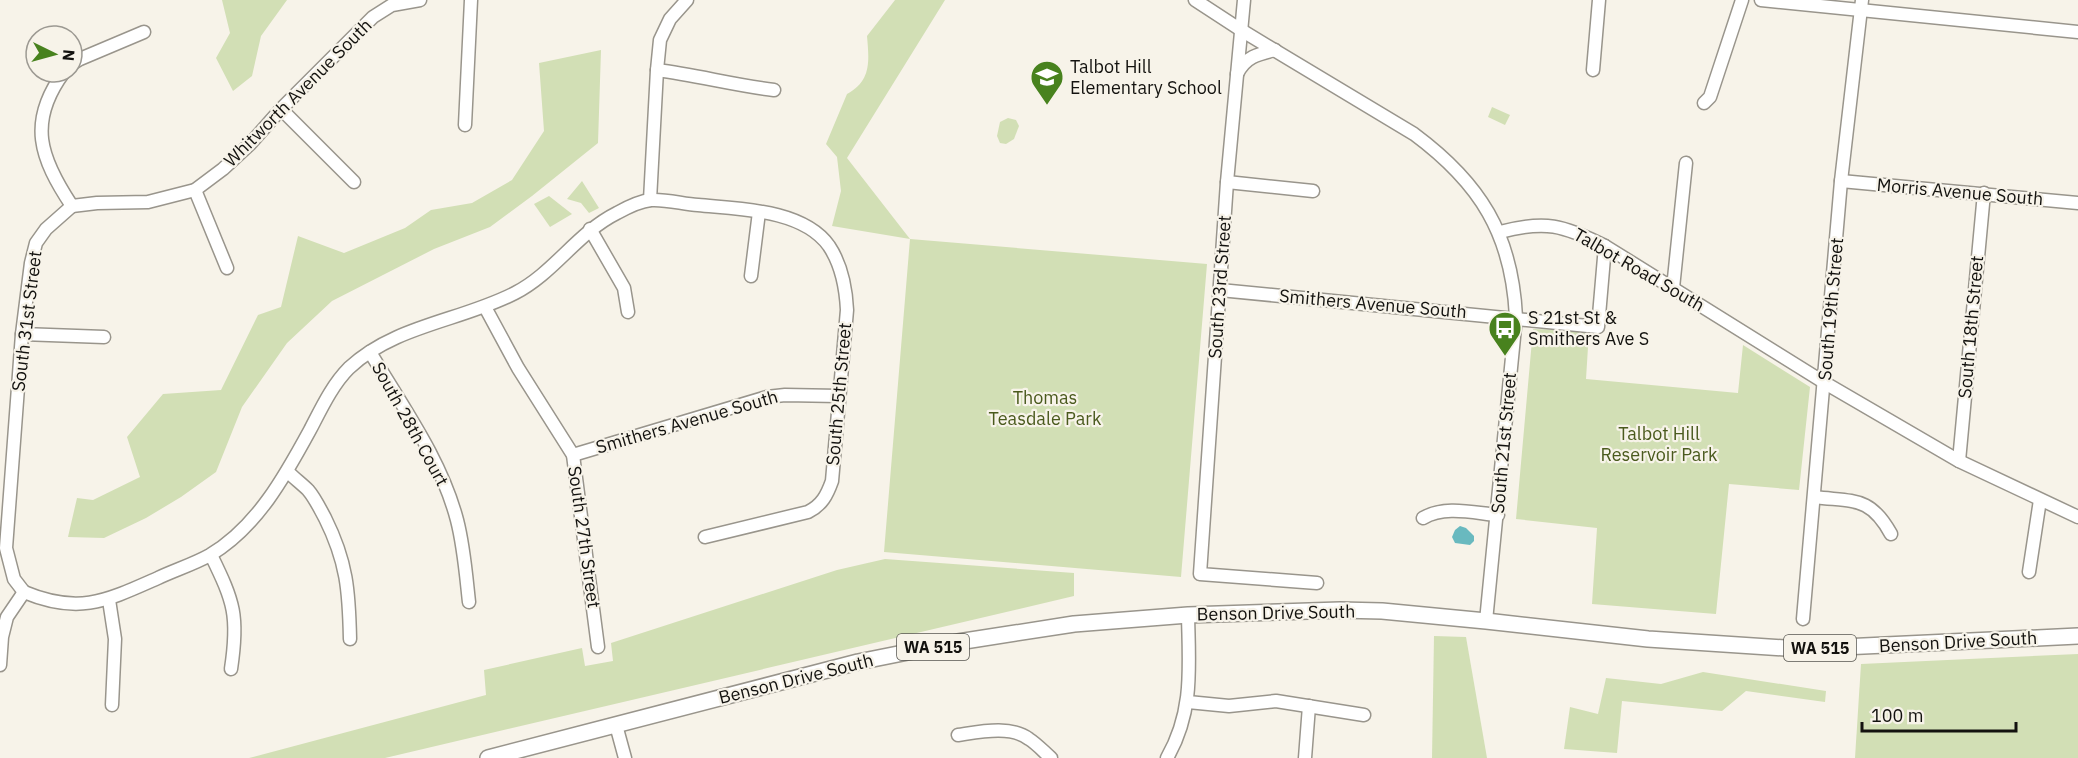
<svg xmlns="http://www.w3.org/2000/svg" width="2078" height="758" font-family="'IBM Plex Sans',sans-serif">
<rect width="100%" height="100%" fill="#f7f3e9"/>
<g fill="#d2dfb5">
<path d="M222 0H287L261 36 252 76 233 91 216 58 230 33Z"/>
<path d="M895 0H945L847 158 910 239 1207 264 1181 577 884 552 910 239 832 226 841 191 837 157 826 144 847 94C872 81 869 60 867 36Z"/>
<path d="M601 50 598 143 532 196 490 227 434 249 332 301 287 343 242 407 216 472 181 497 146 518 104 538 68 537 77 498 93 500 140 477 127 437 163 394 221 390 258 315 281 307 298 236 344 253 405 228 431 210 472 203 512 180 544 131 539 63Z"/>
<path d="M1492 107 1510 115 1505 125 1488 117Z"/>
<path d="M1008 118 1016 120 1019 126 1014 139 1006 144 1000 143 997 136 1000 122Z"/>
<path d="M582 181 599 208 589 213 581 203 567 199Z"/>
<path d="M549 196 572 214 550 227 534 204Z"/>
<path d="M1533 329 1589 331 1586 379 1738 393 1743 345 1810 387 1799 490 1729 484 1716 614 1592 604 1597 528 1516 519Z"/>
<path d="M885 559 1074 573V596L385 758H249L486 695 484 670 582 648 585 666 613 661 611 643 837 570Z"/>
<path d="M1434 636 1466 637 1487 758H1432Z"/>
<path d="M2078 654V758H1855L1861 664Z"/>
<path d="M1703 672 1826 691 1825 702 1746 691 1722 711 1622 701 1617 753 1564 749 1570 707 1598 714 1606 678 1661 684Z"/>
</g>
<path fill="#69b9bf" d="M1460 526 1466 528 1474 536V541L1470 545 1455 543 1452 537 1455 530Z"/>
<g fill="none" stroke-linecap="round" stroke-linejoin="round">
<g stroke="#99958c" stroke-width="15">
<g id="minor">
<path d="M1195 0 1241 30 1414 134C1480 183 1512 234 1516 317L1486 621"/>
<path d="M1244 0 1227 182 1200 574 1317 583"/>
<path d="M1761 0 2078 32"/>
<path d="M72 64 80 59 144 32"/>
<path d="M657 70C696 75 734 85 774 90"/>
<path d="M1593 70 1599 0"/>
<path d="M1237 74C1245 57 1258 54 1275 50"/>
<path d="M1704 103 1710 97 1742 0"/>
<path d="M281 109 354 182"/>
<path d="M465 125 471 0"/>
<path d="M1841 181 2078 203"/>
<path d="M1227 182 1313 191"/>
<path d="M195 190 227 268"/>
<path d="M650 200 657 70 660 40 670 19 687 0"/>
<path d="M72 206 97 203 148 202 195 190 223 169 250 144 281 109 373 17 392 5 420 0"/>
<path d="M590 229 624 288 628 312"/>
<path d="M1500 232C1545 220 1563 225 1605 246L1825 383 1959 461 2078 517"/>
<path d="M751 276 759 212"/>
<path d="M1673 288 1686 163"/>
<path d="M1220 290 1598 327 1605 246"/>
<path d="M485 307 518 368 573 455 598 647"/>
<path d="M22 334 104 337"/>
<path d="M370 352C402 406 441 459 457 520 464 547 466 575 469 602"/>
<path d="M573 455 767 397 785 395 839 396"/>
<path d="M1959 461 1984 193"/>
<path d="M288 472C294 478 302 484 308 490 315 498 320 509 325 518 347 562 349 591 350 639"/>
<path d="M1815 497C1854 502 1870 496 1891 534"/>
<path d="M1423 518C1445 505 1474 513 1498 515"/>
<path d="M211 555C234 602 239 616 231 669"/>
<path d="M2029 572 2040 500"/>
<path d="M24 592C79 615 106 601 158 578 175 570 194 564 210 555 257 527 285 476 310 430 321 409 332 385 349 368 395 325 461 321 515 293 554 273 577 233 617 213 626 208 640 201 651 200 666 199 683 204 698 205 738 209 803 209 829 246 841 264 846 289 847 310L832 481C827 495 822 505 808 512L705 537"/>
<path d="M24 592 14 579 6 548 22 334 31 263 36 243 46 229 72 206C40 158 27 122 64 72"/>
<path d="M109 600 115 639 112 705"/>
<path d="M1803 619 1841 181 1862 0"/>
<path d="M0 665 2 637 7 617 24 592"/>
<path d="M1188 702 1229 706 1276 701 1364 715"/>
<path d="M616 725 625 758"/>
<path d="M958 735C979 732 1011 725 1029 739 1037 744 1044 752 1051 758"/>
<path d="M1167 758C1194 711 1189 667 1188 615"/>
<path d="M1305 758 1309 706"/>
</g>
</g>
<g stroke="#99958c" stroke-width="18">
<path id="major" d="M488 758 858 662 958 642 1074 624 1188 615 1340 610 1382 611 1486 621 1648 639 1800 649 2078 636"/>
</g>
<use href="#minor" stroke="#fff" stroke-width="12"/>
<use href="#major" stroke="#fff" stroke-width="15"/>
</g>
<defs>
<g id="school-pin" transform="scale(1.725)"><path d="M0 17L-7.5 6A9.5 9.5 0 1 1 7.5 6Z" fill="#48821e" stroke="#f7f3e9"/><path d="M0-5L7-2L0 1L-7-2ZM-4 1L0 2.5L4 1V4Q0 6-4 4Z" fill="#fff"/></g>
<g id="bus-pin" transform="scale(1.725)"><path d="M0 17L-7.5 6A9.5 9.5 0 1 1 7.5 6Z" fill="#48821e" stroke="#f7f3e9"/><path d="M-5-6H5V4H4V6H2V4H-2V6H-4V4H-5ZM-3.5-4V0h7V-4ZM-3.5 1.2v1.5H-2V1.2ZM2 1.2v1.5H3.5V1.2Z" fill="#fff"/></g>
</defs>
<g fill-rule="evenodd">
<use href="#school-pin" x="1047" y="77"/>
<use href="#bus-pin" x="1505" y="328"/>
</g>
<g text-anchor="middle" stroke-width="4.5" stroke-linejoin="round" paint-order="stroke">
<g fill="#f7f3e9" stroke="#575650" stroke-width="1.5">
<rect x="897" y="634" width="72" height="26" rx="4.5"/>
<rect x="1784" y="635" width="72" height="26" rx="4.5"/>
</g>
<g font-size="16" font-weight="bold" fill="#13120f">
<text x="933" y="653">WA 515</text>
<text x="1820" y="654">WA 515</text>
</g>
<g font-size="18" fill="#13120f" stroke="#f7f3e9" text-anchor="start">
<text x="1070" y="73">Talbot Hill<tspan x="1070" dy="21">Elementary School</tspan></text>
<text x="1528" y="324">S 21st St &amp;<tspan x="1528" dy="21">Smithers Ave S</tspan></text>
</g>
<g font-size="18" fill="#13120f" stroke="#f7f3e9">
<text transform="translate(298 93) rotate(-45)" y="6">Whitworth Avenue South</text>
<text transform="translate(1960 192) rotate(5)" y="6">Morris Avenue South</text>
<text transform="translate(1639 270) rotate(30)" y="6">Talbot Road South</text>
<text transform="translate(1220 287) rotate(-86)" y="6">South 23rd Street</text>
<text transform="translate(1373 304) rotate(5)" y="6">Smithers Avenue South</text>
<text transform="translate(1831 309) rotate(-85)" y="6">South 19th Street</text>
<text transform="translate(27 321) rotate(-83)" y="6">South 31st Street</text>
<text transform="translate(1971 327) rotate(-85)" y="6">South 18th Street</text>
<text transform="translate(839 394) rotate(-85)" y="6">South 25th Street</text>
<text transform="translate(687 422) rotate(-16)" y="6">Smithers Avenue South</text>
<text transform="translate(410 424) rotate(61)" y="6">South 28th Court</text>
<text transform="translate(1504 443) rotate(-85)" y="6">South 21st Street</text>
<text transform="translate(584 537) rotate(82)" y="6">South 27th Street</text>
<text transform="translate(1276 613) rotate(-1)" y="6">Benson Drive South</text>
<text transform="translate(1958 642) rotate(-3)" y="6">Benson Drive South</text>
<text transform="translate(796 679) rotate(-14)" y="6">Benson Drive South</text>
</g>
<g font-size="18" fill="#4a5a1d" stroke="#f7f3e9">
<text x="1045" y="404">Thomas<tspan x="1045" dy="21">Teasdale Park</tspan></text>
<text x="1659" y="440">Talbot Hill<tspan x="1659" dy="21">Reservoir Park</tspan></text>
</g>
</g>
<g transform="translate(54 54) rotate(95)"><circle r="28" fill="#f7f3e9" stroke="#9c9992" stroke-width="1.5"/>
<path d="M0-4.5L10 22L0 15L-10 22Z" fill="#48821e"/>
<text y="-9" font-size="16" font-weight="bold" text-anchor="middle" fill="#13120f">N</text>
</g>
<path d="M1862 722v9h154v-9" fill="none" stroke="#13120f" stroke-width="3"/>
<text x="1871" y="722" font-size="18" fill="#13120f" stroke="#f7f3e9" stroke-width="4.5" paint-order="stroke">100 m</text>
</svg>
